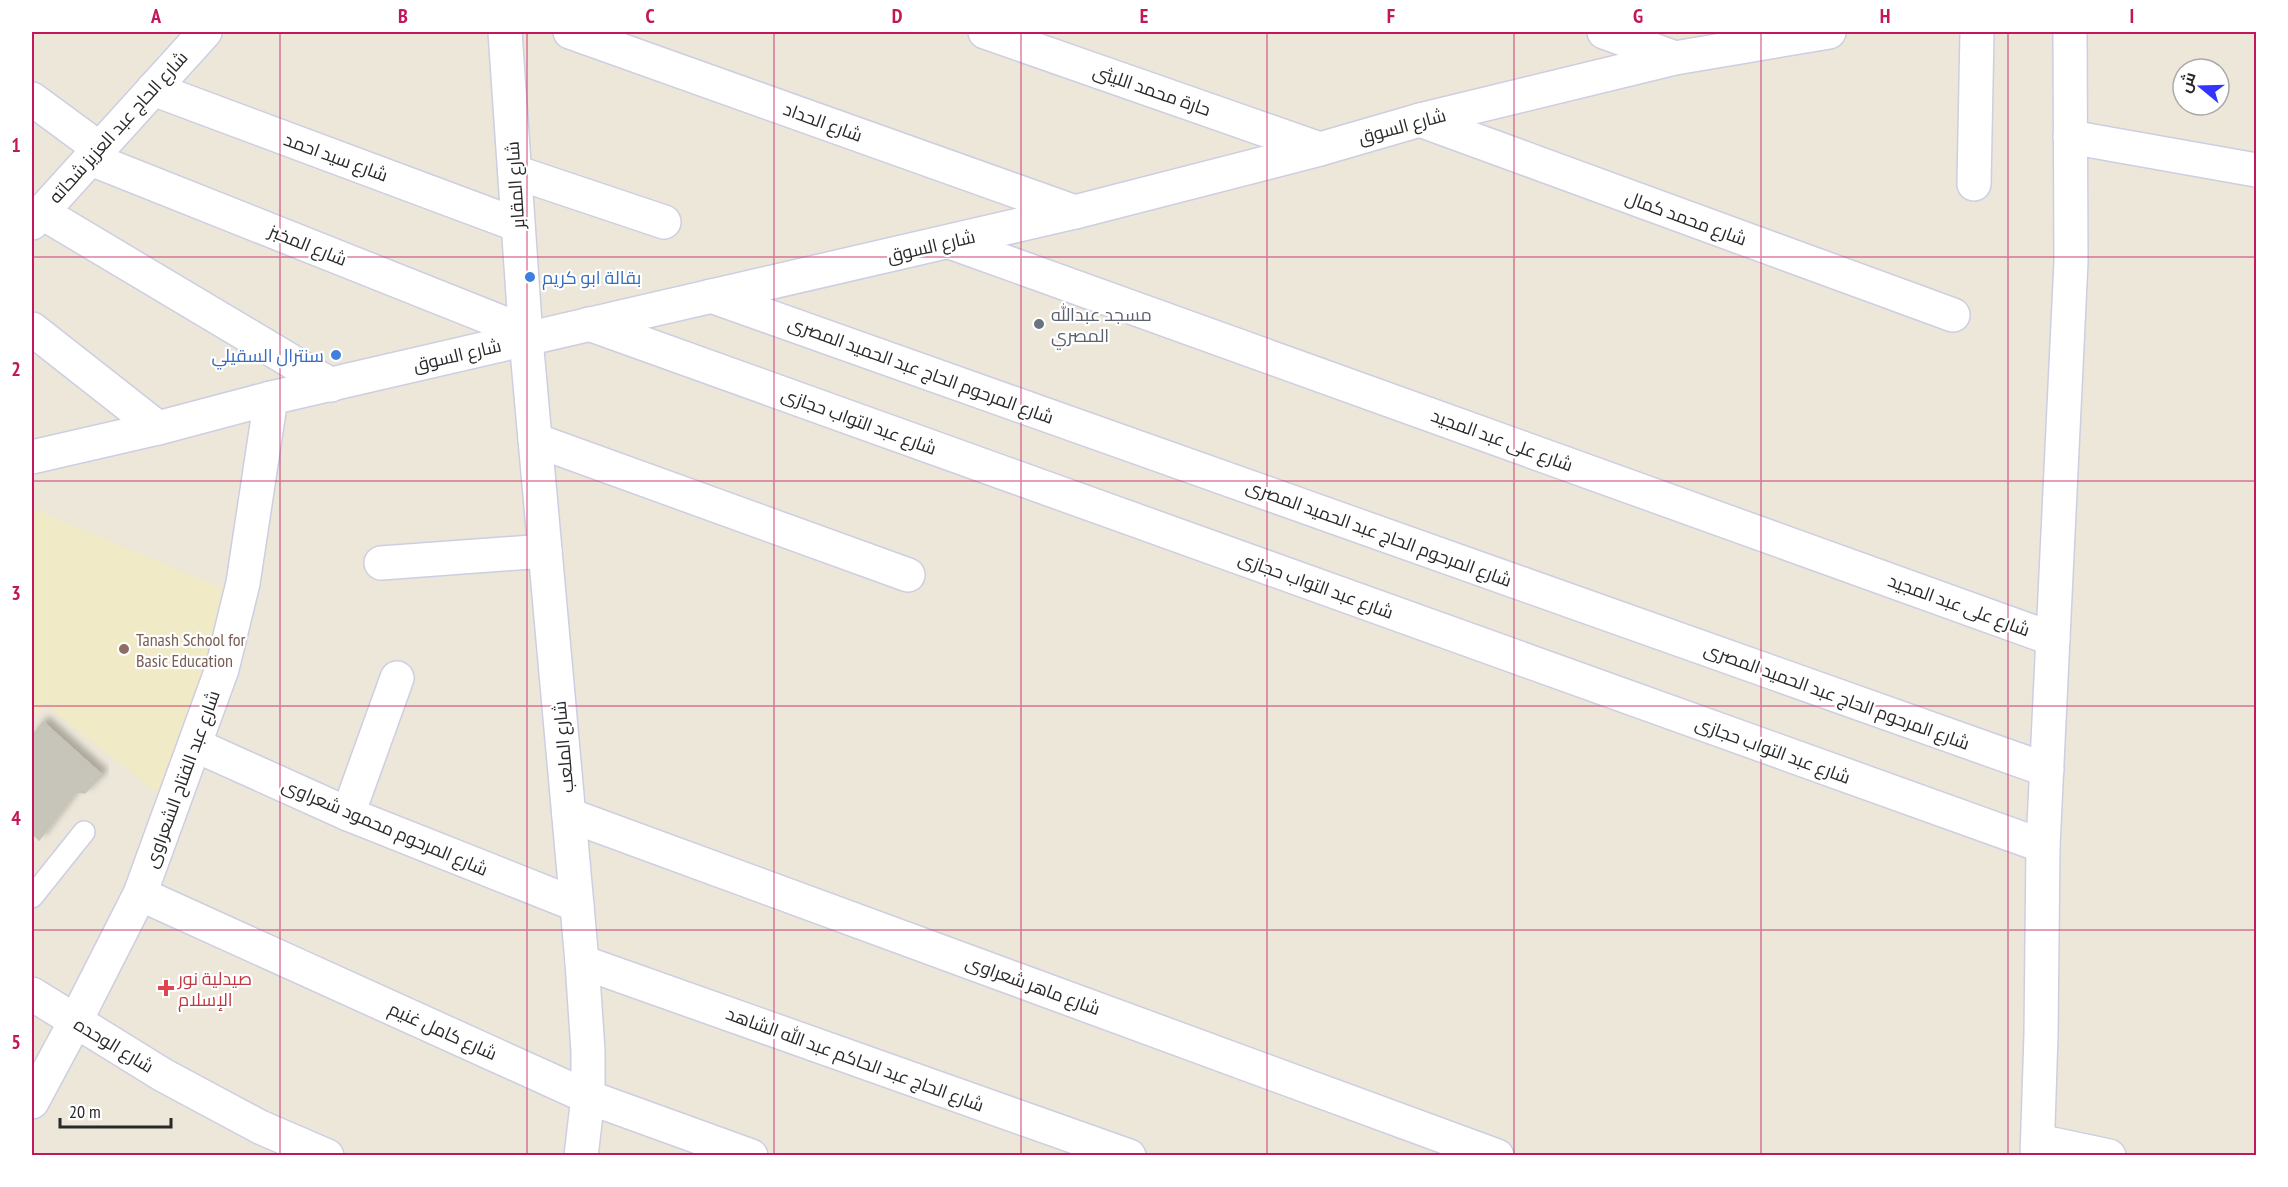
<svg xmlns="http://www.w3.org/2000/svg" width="2288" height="1187" viewBox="0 0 2288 1187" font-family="'PT Sans Narrow',Cairo,sans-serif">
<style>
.education{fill:#f0eac6}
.building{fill:#c7c4b9;stroke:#c8c4b3;stroke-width:1.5;filter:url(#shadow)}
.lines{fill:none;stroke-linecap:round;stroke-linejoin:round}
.lane-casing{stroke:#cecee3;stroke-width:24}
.street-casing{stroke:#cecee3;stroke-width:36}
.lane{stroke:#fff;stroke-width:21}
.street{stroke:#fff;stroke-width:33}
.grid{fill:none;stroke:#c2185b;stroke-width:1.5;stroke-opacity:0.55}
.shop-dot{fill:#3f7fe0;stroke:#fff;stroke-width:2}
.worship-dot{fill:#6b7280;stroke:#fff;stroke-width:2}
.education-dot{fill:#8d6e63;stroke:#fff;stroke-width:2}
.health-dot{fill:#e0444e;stroke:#fff;stroke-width:2}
.labels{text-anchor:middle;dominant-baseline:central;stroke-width:4.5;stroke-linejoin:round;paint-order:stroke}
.street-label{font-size:18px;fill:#292929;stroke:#fff}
.shop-label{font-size:18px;fill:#366cbe;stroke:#fff;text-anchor:start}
.worship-label{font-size:18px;fill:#5b616d;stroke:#fff;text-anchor:start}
.education-label{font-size:18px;fill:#785e54;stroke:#fff;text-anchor:start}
.health-label{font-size:18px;fill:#be3a42;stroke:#fff;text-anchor:start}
.neatline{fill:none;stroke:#c2185b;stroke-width:2}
.grid-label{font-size:20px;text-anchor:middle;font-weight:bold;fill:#c2185b}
</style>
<defs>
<filter id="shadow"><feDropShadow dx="5.5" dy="-5.5" stdDeviation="3" flood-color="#0004"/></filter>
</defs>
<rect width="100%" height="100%" fill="#ece7d9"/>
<polygon class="education" points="32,505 34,509 233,593 163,798 45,704 32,720"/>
<polygon class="building" points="43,722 102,775 85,793 76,792 39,840 32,833 32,736"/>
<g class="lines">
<g class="lane-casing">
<polyline id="lane" points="32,897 84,832"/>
</g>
<g class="street-casing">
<g id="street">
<polyline points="505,32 526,339 582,962 588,1051 588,1097 581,1156"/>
<polyline points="570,32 1075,212"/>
<polyline points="985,32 1320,149"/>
<polyline points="1604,32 1675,58"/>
<polyline points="153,89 518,225"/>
<polyline points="32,99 100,149"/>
<polyline points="1420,120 1953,315"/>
<polyline points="2070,137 2256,170"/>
<polyline points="91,159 526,332"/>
<polyline points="515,172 664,222"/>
<polyline points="1974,184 1977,32"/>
<polyline points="41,212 331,385"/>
<polyline points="32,223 205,32"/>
<polyline points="950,242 2053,639"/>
<polyline points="711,296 2047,770"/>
<polyline points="589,324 2043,846"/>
<polyline points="32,329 158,428"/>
<polyline points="535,440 908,575"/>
<polyline points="32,457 158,428 271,398 1075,212 1320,149 1420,120 1675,58 1829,32"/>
<polyline points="381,563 545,551"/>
<polyline points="195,745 348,814 577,905"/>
<polyline points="348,814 397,678"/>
<polyline points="569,815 1497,1156"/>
<polyline points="140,894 588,1097 751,1156"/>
<polyline points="582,962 1129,1156"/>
<polyline points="32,994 163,1075 260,1127 327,1156"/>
<polyline points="32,1102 75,1022 140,894 222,669 243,583 271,398"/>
<polyline points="2038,1141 2109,1156"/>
<polyline points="2037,1156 2041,1035 2043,846 2071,262 2070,32"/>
</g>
</g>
<use href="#lane" class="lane"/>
<use href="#street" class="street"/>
</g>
<path class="grid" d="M280,32V1156M527,32V1156M774,32V1156M1021,32V1156M1267,32V1156M1514,32V1156M1761,32V1156M2008,32V1156M32,257H2256M32,481H2256M32,706H2256M32,930H2256"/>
<g class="shop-dot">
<circle cx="530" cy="277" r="6"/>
<circle cx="336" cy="355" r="6"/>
</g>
<circle class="worship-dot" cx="1039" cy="324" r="6"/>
<circle class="education-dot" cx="124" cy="649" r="6"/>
<path class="health-dot" d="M163 979h6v6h6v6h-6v6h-6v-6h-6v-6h6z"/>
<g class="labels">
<g class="street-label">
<text transform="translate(1152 90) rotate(19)">حارة محمد الليثى</text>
<text transform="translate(823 122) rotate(20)">شارع الحداد</text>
<text transform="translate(1402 126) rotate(-15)">شارع السوق</text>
<text transform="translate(118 127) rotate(-48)">شارع الحاج عبد العزيز شحاته</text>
<text transform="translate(336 157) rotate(20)">شارع سيد احمد</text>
<text transform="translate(515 185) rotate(-94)">شارع المقابر</text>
<text transform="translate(1686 218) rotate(20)">شارع محمد كمال</text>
<text transform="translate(308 245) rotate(22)">شارع المخبز</text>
<text transform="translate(931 246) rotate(-13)">شارع السوق</text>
<text transform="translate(457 355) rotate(-13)">شارع السوق</text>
<text transform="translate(921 370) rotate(20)">شارع المرحوم الحاج عبد الحميد المصرى</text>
<text transform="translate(859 421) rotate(20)">شارع عبد التواب حجازى</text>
<text transform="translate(1502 440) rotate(20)">شارع على عبد المجيد</text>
<text transform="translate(1379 533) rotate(20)">شارع المرحوم الحاج عبد الحميد المصرى</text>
<text transform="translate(1316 585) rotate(20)">شارع عبد التواب حجازى</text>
<text transform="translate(1959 605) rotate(20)">شارع على عبد المجيد</text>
<text transform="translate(1837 696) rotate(20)">شارع المرحوم الحاج عبد الحميد المصرى</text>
<text transform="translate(563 747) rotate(-95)">شارع الملعب</text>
<text transform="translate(1773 750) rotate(20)">شارع عبد التواب حجازى</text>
<text transform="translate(182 779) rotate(-70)">شارع عبد الفتاح الشعراوى</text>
<text transform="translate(385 827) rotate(23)">شارع المرحوم محمود شعراوى</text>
<text transform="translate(1033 985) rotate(20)">شارع ماهر شعراوى</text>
<text transform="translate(443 1031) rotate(24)">شارع كامل غنيم</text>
<text transform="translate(114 1045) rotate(31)">شارع الوحده</text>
<text transform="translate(855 1059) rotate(20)">شارع الحاج عبد الحاكم عبد الله الشاهد</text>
</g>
<g class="shop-label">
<text x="542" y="277">بقالة ابو كريم</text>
<text x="324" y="355" text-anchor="end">سنترال السقيلي</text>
</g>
<g class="worship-label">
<text x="1051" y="314">مسجد عبدالله<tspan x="1051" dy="21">المصري</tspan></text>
</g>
<g class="education-label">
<text x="136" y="639">Tanash School for<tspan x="136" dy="21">Basic Education</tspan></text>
</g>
<g class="health-label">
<text x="178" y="978">صيدلية نور<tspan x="178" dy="21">الإسلام</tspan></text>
</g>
</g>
<rect width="2288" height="1187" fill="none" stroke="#ffffff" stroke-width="66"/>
<g transform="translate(2201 87) rotate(289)"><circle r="28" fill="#ffffff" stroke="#a9a9a9" stroke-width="1.5"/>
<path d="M0-4.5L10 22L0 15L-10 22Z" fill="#3335ff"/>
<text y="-9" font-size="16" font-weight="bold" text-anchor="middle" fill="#292929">ش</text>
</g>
<path d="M60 1118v9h111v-9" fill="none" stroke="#292929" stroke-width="3"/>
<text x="69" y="1118" font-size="18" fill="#292929" stroke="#ffffff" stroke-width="4.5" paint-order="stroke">20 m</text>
<rect x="33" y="33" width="2222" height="1121" class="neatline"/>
<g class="grid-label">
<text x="156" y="23">A</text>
<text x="403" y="23">B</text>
<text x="650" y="23">C</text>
<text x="897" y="23">D</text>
<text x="1144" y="23">E</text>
<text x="1391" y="23">F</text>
<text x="1638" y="23">G</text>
<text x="1885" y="23">H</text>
<text x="2132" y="23">I</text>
<text x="16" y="152">1</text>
<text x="16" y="376">2</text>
<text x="16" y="600">3</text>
<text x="16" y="825">4</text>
<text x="16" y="1049">5</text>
</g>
</svg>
